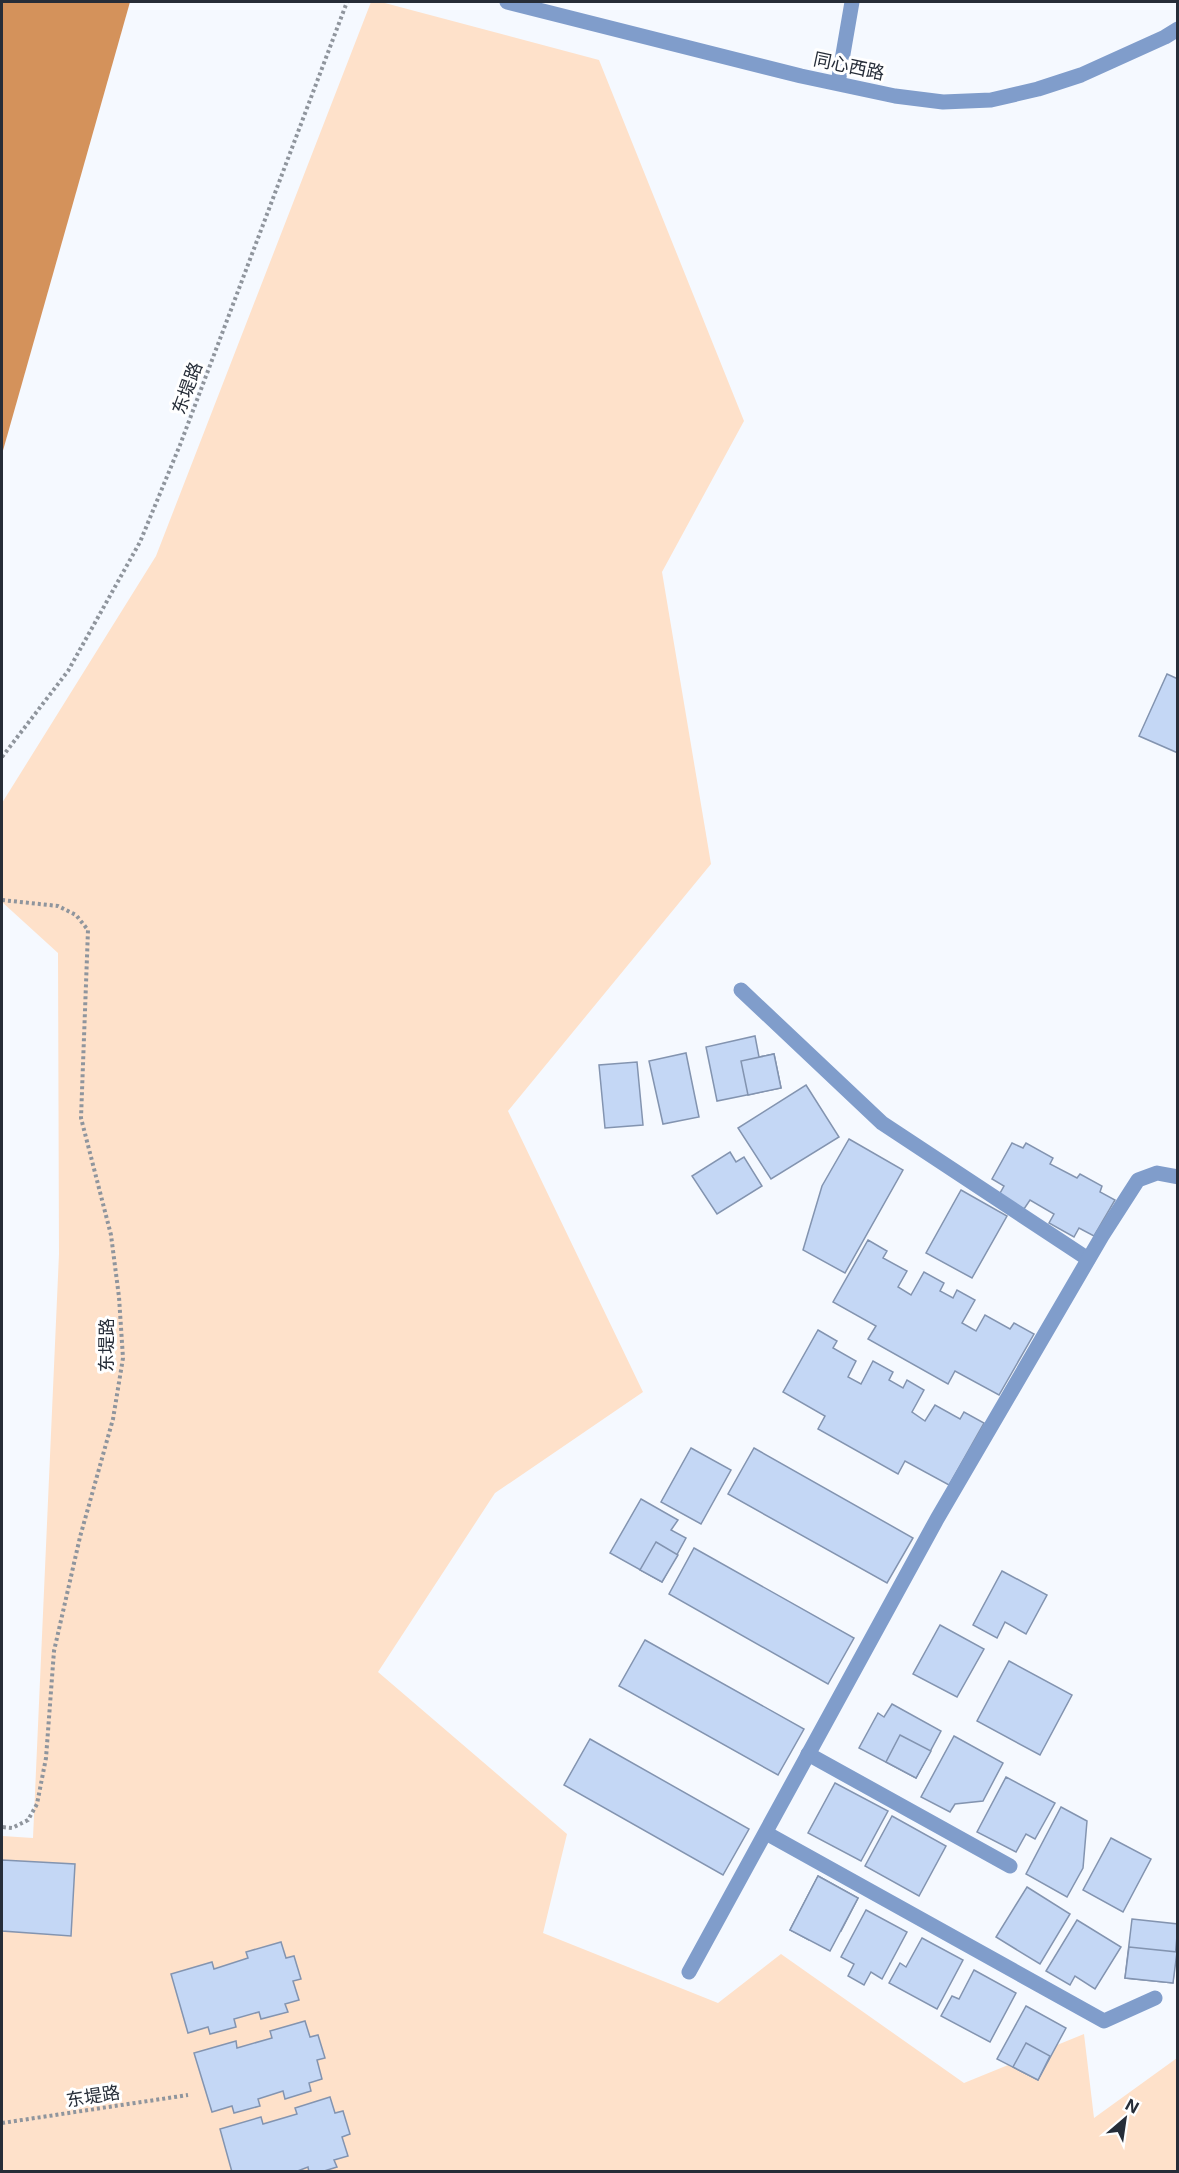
<svg xmlns="http://www.w3.org/2000/svg" width="1179" height="2173" viewBox="0 0 1179 2173" font-family="Inter,'Noto Sans SC',sans-serif">
<style>
.green{fill:#fee1ca}
.water{fill:#d4925b}
.building{fill:#c4d7f5;stroke:#8394b0;stroke-width:1.5}
.lines{fill:none;stroke-linecap:round;stroke-linejoin:round}
.path{stroke:#8f959d;stroke-width:4;stroke-dasharray:3 3;stroke-linecap:butt}
.service{stroke:#809dcb;stroke-width:15}
.minor{stroke:#809dcb;stroke-width:15}
.labels{text-anchor:middle;dominant-baseline:central;stroke-width:6;stroke-linejoin:round;paint-order:stroke}
.street-label{font-size:18px;fill:#262d38;stroke:#fff}
</style>
<rect width="100%" height="100%" fill="#f5f9ff"/>
<polygon class="green" points="371,2 381,2 599,60 744,421 662,572 711,864 508,1111 643,1392 495,1493 378,1672 567,1834 543,1933 718,2003 781,1954 964,2083 1084,2034 1094,2118 1177,2058 1177,2171 2,2171 2,1836 33,1838 59,1254 58,953 2,902 2,803 156,556"/>
<polygon class="water" points="2,2 130,2 2,454"/>
<g class="building">
<polygon points="1167,674 1178,679 1178,753 1139,736"/>
<polygon points="755,1036 759,1057 774,1054 781,1088 717,1101 706,1047"/>
<polygon points="686,1053 699,1117 663,1124 649,1061"/>
<polygon points="774,1054 781,1088 748,1095 741,1061"/>
<polygon points="637,1062 643,1125 605,1128 599,1065"/>
<polygon points="806,1085 839,1137 771,1179 738,1128"/>
<polygon points="849,1139 903,1170 845,1273 803,1250 822,1186"/>
<polygon points="1012,1143 1023,1148 1026,1143 1053,1158 1050,1164 1077,1178 1080,1174 1102,1186 1100,1192 1115,1200 1094,1236 1079,1228 1074,1237 1049,1223 1054,1214 1030,1200 1024,1209 999,1195 1004,1186 992,1179"/>
<polygon points="730,1152 736,1162 744,1157 762,1186 717,1214 692,1176"/>
<polygon points="961,1190 1007,1216 972,1278 926,1253"/>
<polygon points="868,1240 887,1251 883,1258 907,1271 898,1287 911,1295 924,1272 944,1283 940,1291 953,1298 957,1290 975,1300 962,1323 976,1331 985,1315 1010,1329 1014,1323 1034,1334 999,1395 955,1371 948,1384 868,1339 876,1326 833,1302"/>
<polygon points="818,1330 837,1341 833,1348 856,1361 848,1377 861,1384 873,1361 893,1372 889,1380 903,1388 907,1380 924,1390 912,1412 925,1421 935,1405 960,1419 964,1412 984,1423 949,1485 905,1461 898,1474 818,1429 825,1416 783,1392"/>
<polygon points="691,1448 731,1470 701,1524 661,1502"/>
<polygon points="754,1448 913,1538 887,1583 728,1494"/>
<polygon points="641,1499 678,1520 671,1530 686,1538 662,1582 610,1553"/>
<polygon points="656,1542 678,1555 662,1582 640,1570"/>
<polygon points="694,1548 854,1638 828,1684 669,1594"/>
<polygon points="1002,1571 1047,1595 1026,1634 1005,1622 997,1638 973,1625"/>
<polygon points="940,1625 984,1649 957,1697 913,1674"/>
<polygon points="645,1640 804,1729 778,1775 619,1686"/>
<polygon points="1009,1661 1072,1695 1040,1755 977,1721"/>
<polygon points="892,1704 941,1731 916,1778 859,1748 878,1713 884,1717"/>
<polygon points="900,1735 931,1751 916,1778 886,1762"/>
<polygon points="954,1736 1003,1763 983,1801 955,1804 950,1812 921,1797"/>
<polygon points="590,1739 749,1829 723,1875 564,1785"/>
<polygon points="1006,1777 1055,1803 1035,1839 1026,1834 1016,1852 977,1832"/>
<polygon points="835,1783 888,1811 861,1861 808,1833"/>
<polygon points="1061,1807 1087,1821 1083,1868 1067,1897 1026,1874"/>
<polygon points="892,1816 946,1846 919,1896 865,1866"/>
<polygon points="1111,1838 1151,1859 1123,1912 1083,1890"/>
<polygon points="2,1860 75,1864 71,1936 2,1931"/>
<polygon points="818,1876 858,1898 841,1931 820,1920 809,1940 790,1930"/>
<polygon points="818,1876 858,1898 830,1951 790,1930"/>
<polygon points="1027,1887 1070,1914 1040,1964 996,1937"/>
<polygon points="866,1910 907,1932 882,1979 871,1972 864,1985 848,1976 854,1964 841,1957"/>
<polygon points="1132,1919 1178,1924 1173,1983 1125,1978"/>
<polygon points="1077,1920 1121,1947 1095,1989 1075,1976 1070,1985 1046,1971"/>
<polygon points="922,1938 963,1960 937,2009 889,1983 900,1963 906,1967"/>
<polygon points="281,1942 286,1958 294,1956 301,1979 293,1981 299,2000 285,2004 288,2012 261,2019 259,2012 234,2019 236,2027 210,2034 208,2027 188,2033 171,1974 212,1962 214,1969 248,1958 246,1952"/>
<polygon points="1129,1947 1177,1952 1173,1983 1125,1978"/>
<polygon points="974,1970 1016,1993 990,2042 941,2016 952,1996 959,1999"/>
<polygon points="1026,2006 1066,2028 1038,2080 997,2059"/>
<polygon points="305,2021 310,2037 318,2035 325,2058 317,2060 322,2079 309,2083 311,2091 285,2099 283,2091 258,2099 260,2106 234,2113 232,2106 212,2112 194,2053 236,2041 237,2048 272,2038 270,2031"/>
<polygon points="1026,2043 1050,2056 1038,2080 1013,2067"/>
<polygon points="330,2097 335,2113 343,2111 350,2134 342,2137 348,2156 334,2160 337,2167 321,2172 309,2172 308,2167 295,2172 232,2172 220,2129 261,2117 263,2124 297,2114 295,2108"/>
</g>
<g class="lines">
<g class="path">
<polyline points="2,757 68,671 140,542 180,445 347,2"/>
<polyline points="2,900 58,906 76,915 88,930 81,1118 111,1235 119,1297 123,1358 113,1419 80,1537 54,1651 46,1758 37,1804 28,1820 12,1828 2,1827"/>
<polyline points="2,2123 188,2095"/>
</g>
<polyline class="service" points="838,83 852,2"/>
<g class="minor">
<polyline points="507,2 801,76 895,96 943,102 991,100 1038,89 1081,75 1165,37 1178,29"/>
<polyline points="741,990 882,1123 1088,1259"/>
<polyline points="808,1754 1010,1866"/>
<polyline points="766,1833 1104,2021 1155,1998"/>
<polyline points="689,1972 937,1519 1102,1236 1138,1180 1157,1173 1178,1177"/>
</g>
</g>
<g class="labels">
<g class="street-label">
<text transform="translate(849 66) rotate(12)">同心西路</text>
<text transform="translate(187 388) rotate(-70)">东堤路</text>
<text transform="translate(106 1345) rotate(-90)">东堤路</text>
<text transform="translate(93 2096) rotate(-9)">东堤路</text>
</g>
</g>
<rect width="1179" height="2173" fill="none" stroke="#262d38" stroke-width="6"/>
<g transform="translate(1125 2119) rotate(29)" stroke="#ffffff" stroke-width="4.5" paint-order="stroke">
<path d="M0-4.5L10 22L0 15L-10 22Z" fill="#262d38"/>
<text y="-9" font-size="16" font-weight="bold" text-anchor="middle" fill="#262d38">N</text>
</g>
</svg>
